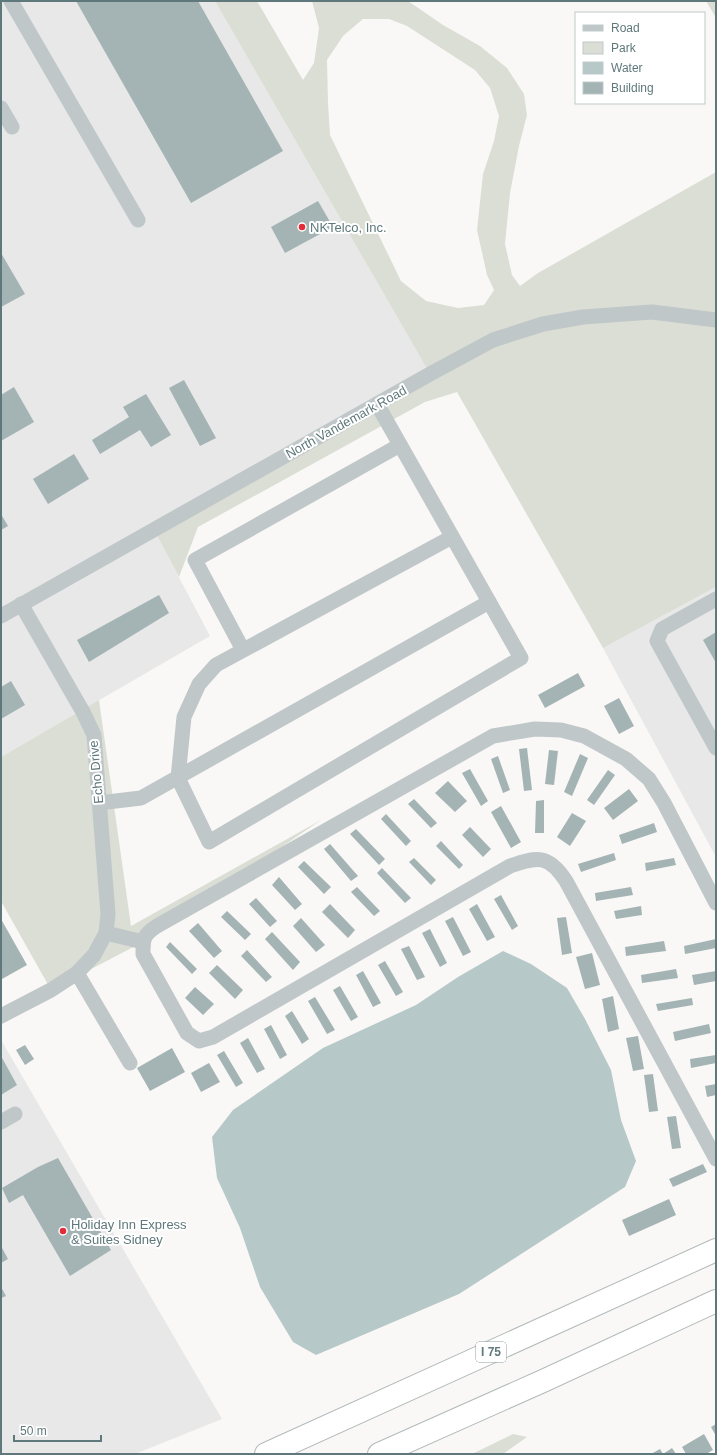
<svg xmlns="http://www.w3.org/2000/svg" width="717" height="1455" viewBox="0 0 717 1455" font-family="Arial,sans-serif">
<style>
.built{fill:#e7e8e7}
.green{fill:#dbded5;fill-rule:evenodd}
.water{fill:#b6c8c7}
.building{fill:#a4b3b4}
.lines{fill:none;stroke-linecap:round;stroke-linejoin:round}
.highway-casing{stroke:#b3babc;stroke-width:24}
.minor{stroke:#c0c7c9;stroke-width:15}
.highway{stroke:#fff;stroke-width:22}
.poi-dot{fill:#e42c38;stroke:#fff;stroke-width:1.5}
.labels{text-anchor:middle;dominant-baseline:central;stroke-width:4;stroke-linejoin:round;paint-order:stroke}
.shield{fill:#fff;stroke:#8fa0a3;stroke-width:1}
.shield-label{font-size:12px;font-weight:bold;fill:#5f787b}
.poi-label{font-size:13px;fill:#5f787b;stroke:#fff;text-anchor:start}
.street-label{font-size:13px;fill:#5f787b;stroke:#fff}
</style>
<rect width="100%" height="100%" fill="#f9f8f6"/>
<g class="built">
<polygon points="1,1 215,1 430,374 154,530 210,636 1,757"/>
<polygon points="716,587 716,857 603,648"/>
<polygon points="1,1040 222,1419 135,1454 1,1454"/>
</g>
<g class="green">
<path d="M215,1H257L303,80L314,63L319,28L312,1H408L443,25L480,46L507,68L524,94L527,115L519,146L510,193L505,244L512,275L520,286L538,273L716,172V587L603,648L457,392L425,402L198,527L179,577L154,530L430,374ZM363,19H389L407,26L475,70L490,88L499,116L494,141L483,174L477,230L487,275L494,290L484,305L458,308L426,301L401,281L330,135L328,103L327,60L343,36Z"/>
<polygon points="706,1 716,1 716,18"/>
<polygon points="99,700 131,926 321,820 143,942 51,990 1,901 1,757"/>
<polygon points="513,1434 527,1437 503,1454 472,1454"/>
</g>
<polygon class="water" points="503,951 531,964 567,988 585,1019 611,1070 621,1120 636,1161 625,1187 459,1294 316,1355 293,1342 260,1287 240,1228 217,1178 212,1137 233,1110 323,1048 416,1005 458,977"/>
<g class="building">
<polygon points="76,1 198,1 283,151 191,203"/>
<polygon points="318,201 333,227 285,253 271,227"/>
<polygon points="1,253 25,294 1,307"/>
<polygon points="184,380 216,438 200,446 169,388"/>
<polygon points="14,387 34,422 1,441 1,395"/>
<polygon points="146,394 171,435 151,447 140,430 100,454 92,440 129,417 123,407"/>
<polygon points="74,454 89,479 48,504 33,479"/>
<polygon points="1,514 8,526 1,530"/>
<polygon points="159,595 169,613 89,662 77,640"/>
<polygon points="716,632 716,663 703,640"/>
<polygon points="578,673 585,686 545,708 538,695"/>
<polygon points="11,681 25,705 1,719 1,687"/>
<polygon points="619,698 634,726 619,734 604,706"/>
<polygon points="527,748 532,790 524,791 519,749"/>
<polygon points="549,750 558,751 554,785 545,784"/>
<polygon points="580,754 588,758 572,796 564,792"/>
<polygon points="498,756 510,790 503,793 491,759"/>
<polygon points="470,769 488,801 481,806 462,773"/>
<polygon points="608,770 615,775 594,805 587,800"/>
<polygon points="448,781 467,801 455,812 435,793"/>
<polygon points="629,789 638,801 613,820 604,808"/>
<polygon points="414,799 437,823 431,828 408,804"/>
<polygon points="544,800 544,833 535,833 536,801"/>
<polygon points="501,806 521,842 511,848 491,812"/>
<polygon points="572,813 586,821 570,846 557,837"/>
<polygon points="386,814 411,841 406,846 381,819"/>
<polygon points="654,823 657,832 622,844 619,835"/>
<polygon points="470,827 491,849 483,857 462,835"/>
<polygon points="356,829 385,859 379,865 350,834"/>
<polygon points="441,841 463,865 459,869 436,846"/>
<polygon points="330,844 358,876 351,881 324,849"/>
<polygon points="614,853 616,860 581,872 578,864"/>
<polygon points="414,858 436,880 431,885 409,862"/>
<polygon points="674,858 676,865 646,871 645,863"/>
<polygon points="304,861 331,887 324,894 298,867"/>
<polygon points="382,868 411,898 405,903 377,873"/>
<polygon points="279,877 302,904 295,910 272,885"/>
<polygon points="357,887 380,911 374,916 351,892"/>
<polygon points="631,887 633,895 596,901 595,893"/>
<polygon points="501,895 518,926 512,930 494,899"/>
<polygon points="256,898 277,921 270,927 249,904"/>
<polygon points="330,904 355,930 348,938 322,912"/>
<polygon points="477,904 495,937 487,941 469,909"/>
<polygon points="641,906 642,915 616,919 614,911"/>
<polygon points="227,911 251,934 245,940 221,917"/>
<polygon points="453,917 471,952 463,956 445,921"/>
<polygon points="566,917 572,953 562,955 557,918"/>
<polygon points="301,918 325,945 316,952 293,926"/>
<polygon points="1,919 27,965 2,979 1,978"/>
<polygon points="198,923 222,951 214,958 189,931"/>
<polygon points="430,929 447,963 440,967 422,933"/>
<polygon points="272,932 300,962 293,970 265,939"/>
<polygon points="716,939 716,948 685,954 684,946"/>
<polygon points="664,941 666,951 626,956 625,947"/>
<polygon points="170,942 197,969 192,974 166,947"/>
<polygon points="409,946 425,977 417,980 401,949"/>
<polygon points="247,950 272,977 266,982 241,956"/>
<polygon points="592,953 600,985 585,989 576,957"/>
<polygon points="385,961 403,992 396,996 378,965"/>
<polygon points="217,965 243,990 235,999 209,973"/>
<polygon points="676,969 678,978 642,983 641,975"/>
<polygon points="363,971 381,1003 373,1007 356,975"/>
<polygon points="716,971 716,981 694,985 692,975"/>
<polygon points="340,986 358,1017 351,1021 333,990"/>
<polygon points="195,987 214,1004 203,1015 185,998"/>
<polygon points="613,996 619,1029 608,1032 602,999"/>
<polygon points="315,997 335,1030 327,1034 308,1001"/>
<polygon points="692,998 693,1005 658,1011 656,1004"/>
<polygon points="292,1011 309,1039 302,1044 285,1016"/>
<polygon points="709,1024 711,1033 675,1041 673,1032"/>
<polygon points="271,1025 287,1055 280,1059 264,1029"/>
<polygon points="638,1036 644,1069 633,1071 626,1038"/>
<polygon points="248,1038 265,1069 257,1073 240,1043"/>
<polygon points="25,1045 34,1059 25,1065 16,1050"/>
<polygon points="172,1048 185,1072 150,1091 137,1068"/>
<polygon points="224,1051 243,1083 236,1087 217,1055"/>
<polygon points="716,1055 716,1063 691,1068 690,1059"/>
<polygon points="1,1056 17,1085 1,1095"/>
<polygon points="209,1063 220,1082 201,1092 191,1073"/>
<polygon points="653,1074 658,1111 649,1112 644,1075"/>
<polygon points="716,1084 716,1095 707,1097 705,1086"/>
<polygon points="676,1116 681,1148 672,1149 667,1117"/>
<polygon points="58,1158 111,1250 70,1276 23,1195 9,1203 2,1188 38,1167"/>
<polygon points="703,1164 707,1172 673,1187 669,1179"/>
<polygon points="669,1199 676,1215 629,1236 622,1220"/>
<polygon points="1,1246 8,1259 1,1263"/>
<polygon points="1,1287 6,1296 1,1298"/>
<polygon points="716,1424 716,1436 711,1427"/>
<polygon points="704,1434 713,1450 706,1454 686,1454 682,1447"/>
<polygon points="672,1448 676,1454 651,1454 660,1449 663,1454"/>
</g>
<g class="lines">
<g class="highway-casing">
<g id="highway">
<polyline points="266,1454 716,1250"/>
<polyline points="379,1454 543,1381 716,1301"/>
</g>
</g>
<g class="minor">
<polyline points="11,1 138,220"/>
<polyline points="1,108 12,127"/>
<polyline points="377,404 521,658 209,842 178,778 184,717 199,684 216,665 452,537"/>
<polyline points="716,599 662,629 657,641 716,748"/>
<polyline points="1,616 430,374 493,340 543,324 583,317 652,312 716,320"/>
<polyline points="243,650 195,560 400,445"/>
<polyline points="99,803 141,798 489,602"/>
<path d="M716,903L664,803L649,779L626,759L584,736L561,730L535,729L493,736L157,926C143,935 143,939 143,954L187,1033L199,1041L213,1037L510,866C538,856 549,855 566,881L716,1159"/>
<polyline points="106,933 143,942"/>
<polyline points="77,973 130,1063"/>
<polyline points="1,1016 51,990 77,973 94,955 106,933 108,914 94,735 83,712 21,604"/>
<polyline points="1,1122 15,1114"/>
</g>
<use href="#highway" class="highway"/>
</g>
<g class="poi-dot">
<circle cx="302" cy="227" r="4"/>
<circle cx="63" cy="1231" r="4"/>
</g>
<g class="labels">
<rect class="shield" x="476" y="1342" width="30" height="20" rx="3"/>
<g class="shield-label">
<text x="491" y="1352">I 75</text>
</g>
<g class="poi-label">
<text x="310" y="227">NKTelco, Inc.</text>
<text x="71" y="1224">Holiday Inn Express<tspan x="71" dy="15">&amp; Suites Sidney</tspan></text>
</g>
<g class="street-label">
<text transform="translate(346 422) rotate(-29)">North Vandemark Road</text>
<text transform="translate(96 772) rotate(-95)">Echo Drive</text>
</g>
</g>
<rect width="717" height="1455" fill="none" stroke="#5f787b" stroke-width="4"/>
<rect x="575" y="12" width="130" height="92" fill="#ffffff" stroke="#bfc9ca"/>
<rect x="583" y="25" width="20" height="6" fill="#c0c7c9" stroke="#bfc9ca"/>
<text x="611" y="32" font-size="12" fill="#5f787b">Road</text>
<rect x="583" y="42" width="20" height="12" fill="#dbded5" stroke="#bfc9ca"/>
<text x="611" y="52" font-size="12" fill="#5f787b">Park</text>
<rect x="583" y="62" width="20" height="12" fill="#b6c8c7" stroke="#bfc9ca"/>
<text x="611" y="72" font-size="12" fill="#5f787b">Water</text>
<rect x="583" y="82" width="20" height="12" fill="#a4b3b4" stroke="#bfc9ca"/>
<text x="611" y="92" font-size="12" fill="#5f787b">Building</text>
<path d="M14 1435v6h87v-6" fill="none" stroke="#5f787b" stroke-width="2"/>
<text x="20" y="1435" font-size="12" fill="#5f787b" stroke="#ffffff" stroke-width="3" paint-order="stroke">50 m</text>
</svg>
